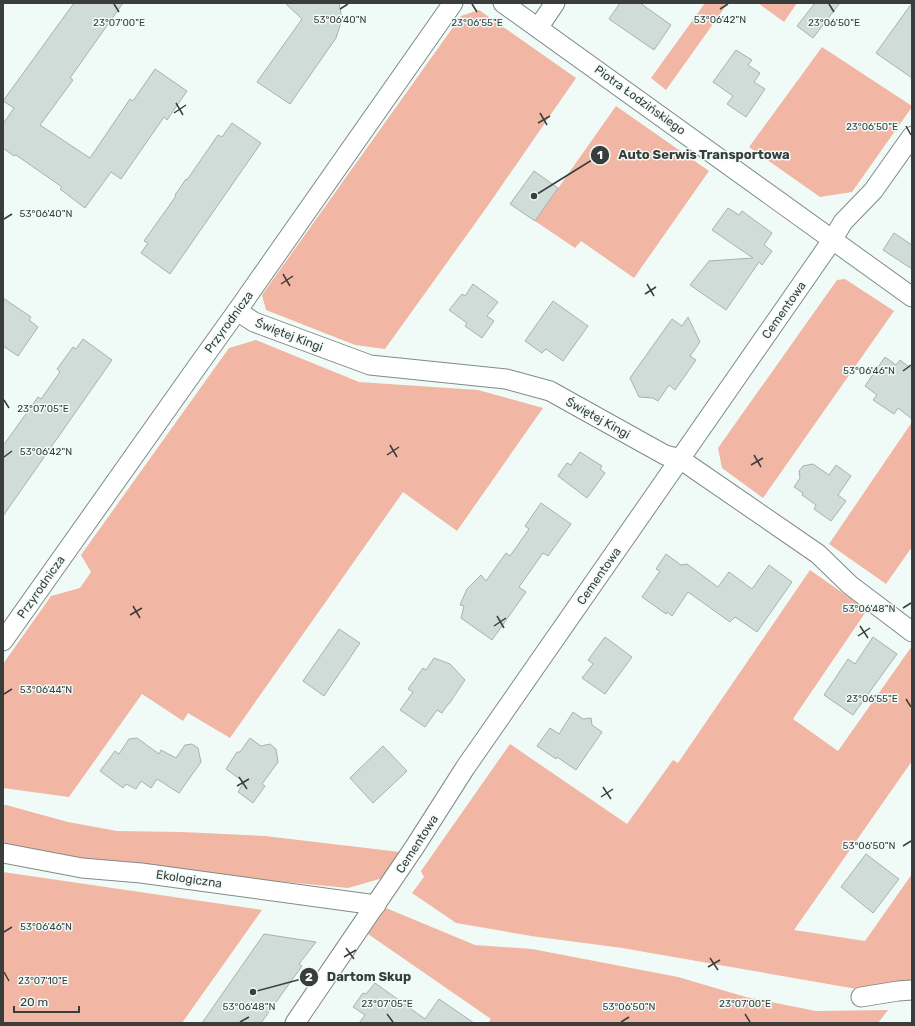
<svg xmlns="http://www.w3.org/2000/svg" width="915" height="1026" viewBox="0 0 915 1026" font-family="Rubik,sans-serif">
<style>
.green{fill:#f2b6a4}
.building{fill:#d0dcd8;stroke:#a7b2ae}
.lines{fill:none;stroke-linecap:round;stroke-linejoin:round}
.street-casing{stroke:#818b88;stroke-width:21}
.street{stroke:#fff;stroke-width:19}
.ticks{fill:none;stroke:#393e3c;stroke-width:1.5}
.labels{text-anchor:middle;dominant-baseline:central;stroke-width:3;stroke-linejoin:round;paint-order:stroke}
.street-label{font-size:12px;fill:#393e3c;stroke:#f0fbf8}
.ticks-label{font-size:10px;text-anchor:middle;fill:#393e3c;stroke:#f0fbf8;stroke-width:3;stroke-linejoin:round;paint-order:stroke}
.leader{fill:none;stroke:#393e3c;stroke-width:1.5}
.callout-dot{fill:#393e3c;stroke:#f0fbf8;stroke-width:1.5}
.mark-label{font-size:12px;text-anchor:middle;font-weight:bold;fill:#fff}
.callout-label{font-size:13px;text-anchor:middle;font-weight:bold;fill:#393e3c;stroke:#f0fbf8;stroke-width:3;stroke-linejoin:round;paint-order:stroke}
</style>
<rect width="100%" height="100%" fill="#f0fbf8"/>
<g class="green">
<polygon points="705,3 728,3 666,90 651,78"/>
<polygon points="758,3 797,3 784,22"/>
<polygon points="479,10 576,78 489,204 385,349 355,345 266,310 262,295 461,16"/>
<polygon points="822,47 912,106 912,107 852,192 820,197 749,147"/>
<polygon points="616,106 709,171 634,278 581,241 575,248 535,221"/>
<polygon points="845,279 894,311 763,498 722,468 718,448 837,280"/>
<polygon points="256,340 359,382 478,390 543,408 457,531 403,492 230,738 188,713 183,721 142,694 69,797 3,788 3,664 51,596 80,588 91,572 81,555 229,348"/>
<polygon points="912,422 912,547 886,584 829,544"/>
<polygon points="810,570 867,610 793,719 838,751 912,646 912,761 794,930 865,941 912,874 912,981 874,992 622,948 531,936 456,923 412,893 424,877 421,871 510,744 627,824 673,760 678,763"/>
<polygon points="3,805 6,805 68,822 117,831 182,832 265,836 400,852 383,878 348,888 213,875 44,855 3,845"/>
<polygon points="3,872 262,910 182,1023 3,1023"/>
<polygon points="386,908 475,945 532,949 678,977 746,997 816,1011 888,1010 878,1023 488,1023 491,1019 368,934"/>
</g>
<g class="building">
<polygon points="74,3 123,3 70,78 73,80 40,125 90,158 130,99 133,101 155,69 187,91 167,120 164,117 121,179 111,172 85,208 60,189 62,187 16,155 14,156 3,148 3,124 14,108 3,101"/>
<polygon points="285,3 339,3 342,19 336,38 290,104 257,82 302,19"/>
<polygon points="620,3 640,3 671,25 654,50 609,19"/>
<polygon points="815,3 840,3 813,38 797,26"/>
<polygon points="912,3 912,78 876,53"/>
<polygon points="736,50 752,60 748,65 760,73 754,82 765,89 746,117 727,104 733,96 713,82"/>
<polygon points="232,123 261,143 170,274 141,253 148,243 144,241 176,196 175,195 186,179 187,180 218,135 222,137"/>
<polygon points="534,171 558,188 535,221 510,204"/>
<polygon points="728,208 739,215 742,211 772,233 764,245 772,251 762,265 759,262 726,310 690,285 709,261 753,258 712,230"/>
<polygon points="894,233 912,245 912,269 883,250"/>
<polygon points="473,284 498,302 487,316 494,321 482,338 465,326 467,323 449,310 462,294 465,296"/>
<polygon points="3,298 31,317 29,320 38,327 18,356 3,346"/>
<polygon points="553,301 588,326 563,361 546,349 542,353 525,341"/>
<polygon points="688,317 700,342 690,356 696,360 675,390 669,385 658,401 653,398 639,397 630,378 672,319 682,326"/>
<polygon points="83,339 112,360 3,516 3,446 38,397 41,399 60,372 57,369 73,347 76,349"/>
<polygon points="885,357 896,365 900,360 912,369 912,419 898,408 894,414 873,400 877,395 865,386"/>
<polygon points="580,452 602,466 600,469 605,473 587,498 558,476 567,463 571,465"/>
<polygon points="813,464 829,475 836,465 851,476 838,495 846,501 831,521 814,509 816,505 802,495 803,493 794,487 800,478 799,471 803,466"/>
<polygon points="541,503 571,524 548,556 543,553 519,587 526,592 492,640 461,618 464,606 460,605 467,589 481,575 486,581 506,553 510,556 529,529 525,526"/>
<polygon points="666,554 681,565 687,564 718,587 729,572 752,589 769,565 792,582 757,632 735,617 730,622 688,592 672,616 667,612 666,614 642,597 660,571 656,569"/>
<polygon points="339,629 360,643 324,696 303,681"/>
<polygon points="605,637 632,657 605,694 582,678 593,664 588,660"/>
<polygon points="873,637 897,654 853,715 824,695 848,659 855,664"/>
<polygon points="434,658 450,664 465,680 449,704 448,704 442,713 437,710 425,727 400,710 413,692 408,689 423,668 426,670"/>
<polygon points="573,712 583,719 591,718 592,725 602,732 576,770 557,757 556,759 537,746 550,728 559,734"/>
<polygon points="137,738 159,754 161,750 176,758 185,745 192,744 198,748 201,762 179,793 157,779 151,788 141,781 136,789 126,784 123,788 100,771 115,751 119,754 129,739"/>
<polygon points="250,738 261,746 270,744 276,749 278,762 262,784 265,786 253,803 238,792 244,782 226,769 237,752 240,752"/>
<polygon points="383,746 407,771 373,803 350,778"/>
<polygon points="866,854 899,879 873,913 841,887"/>
<polygon points="264,934 316,942 299,964 302,966 261,1023 202,1023"/>
<polygon points="375,983 425,1019 439,999 474,1023 359,1023 365,1015 353,1007 363,993 366,994"/>
</g>
<g class="lines">
<g class="street-casing">
<g id="street">
<polyline points="503,3 912,297"/>
<polyline points="538,28 555,3"/>
<polyline points="237,311 254,322 370,365 506,379 550,391 665,455 680,459 818,554 850,585 912,632"/>
<polyline points="3,641 199,364 237,311 453,3"/>
<polyline points="3,853 82,868 141,873 376,905"/>
<polyline points="861,997 898,991 912,990"/>
<polyline points="295,1023 414,848 465,768 833,239 843,222 873,191 912,136"/>
</g>
</g>
<use href="#street" class="street"/>
</g>
<path class="ticks" d="M114,4L119,12M472,4L477,12M829,4L834,12M340,9L348,4M720,9L728,4M176,103L183,115M174,113L186,105M540,113L547,125M538,123L550,116M906,126L911,135M4,219L12,214M283,274L290,286M281,284L293,276M647,284L654,296M645,294L656,287M903,371L911,365M4,400L9,408M390,445L397,457M387,455L399,447M754,455L761,467M4,457L12,451M751,465L763,458M133,606L140,618M903,608L911,603M130,615L142,608M497,616L504,628M494,626L506,618M860,626L868,638M858,636L870,628M4,694L12,689M906,699L911,707M239,777L247,789M237,786L249,779M603,787L611,799M601,797L613,789M903,846L911,841M4,932L12,927M346,948L354,959M344,957L356,950M710,958L718,970M708,967L720,960M4,972L9,981M387,1014L393,1022M745,1014L750,1022M240,1022L249,1017M621,1022L629,1017"/>
<g class="labels">
<g class="street-label">
<text transform="translate(640 100) rotate(36)">Piotra Łodzińskiego</text>
<text transform="translate(784 310) rotate(-55)">Cementowa</text>
<text transform="translate(229 322) rotate(-54)">Przyrodnicza</text>
<text transform="translate(289 335) rotate(21)">Świętej Kingi</text>
<text transform="translate(598 418) rotate(29)">Świętej Kingi</text>
<text transform="translate(599 576) rotate(-55)">Cementowa</text>
<text transform="translate(41 587) rotate(-55)">Przyrodnicza</text>
<text transform="translate(417 844) rotate(-57)">Cementowa</text>
<text transform="translate(189 879) rotate(8)">Ekologiczna</text>
</g>
</g>
<g class="ticks-label">
<text x="340" y="23">53°06'40"N</text>
<text x="720" y="23">53°06'42"N</text>
<text x="119" y="26">23°07'00"E</text>
<text x="477" y="26">23°06'55"E</text>
<text x="834" y="26">23°06'50"E</text>
<text x="872" y="130">23°06'50"E</text>
<text x="46" y="217">53°06'40"N</text>
<text x="869" y="374">53°06'46"N</text>
<text x="43" y="412">23°07'05"E</text>
<text x="46" y="455">53°06'42"N</text>
<text x="869" y="612">53°06'48"N</text>
<text x="46" y="693">53°06'44"N</text>
<text x="872" y="702">23°06'55"E</text>
<text x="869" y="849">53°06'50"N</text>
<text x="46" y="930">53°06'46"N</text>
<text x="43" y="984">23°07'10"E</text>
<text x="387" y="1007">23°07'05"E</text>
<text x="745" y="1007">23°07'00"E</text>
<text x="249" y="1010">53°06'48"N</text>
<text x="629" y="1010">53°06'50"N</text>
</g>
<path class="leader" d="M534 196L600 155M253 992L309 977"/>
<g class="callout-dot">
<circle cx="534" cy="196" r="4"/>
<circle cx="253" cy="992" r="4"/>
<circle cx="600" cy="155" r="10"/>
<circle cx="309" cy="977" r="10"/>
</g>
<g class="mark-label">
<text x="600" y="159">1</text>
<text x="309" y="981">2</text>
</g>
<g class="callout-label">
<text x="704" y="159">Auto Serwis Transportowa</text>
<text x="369" y="981">Dartom Skup</text>
</g>
<rect width="915" height="1026" fill="none" stroke="#393e3c" stroke-width="8"/>
<path d="M14 1006v6h65v-6" fill="none" stroke="#393e3c" stroke-width="2"/>
<text x="20" y="1006" font-size="12" fill="#393e3c" stroke="#f0fbf8" stroke-width="3" paint-order="stroke">20 m</text>
</svg>
